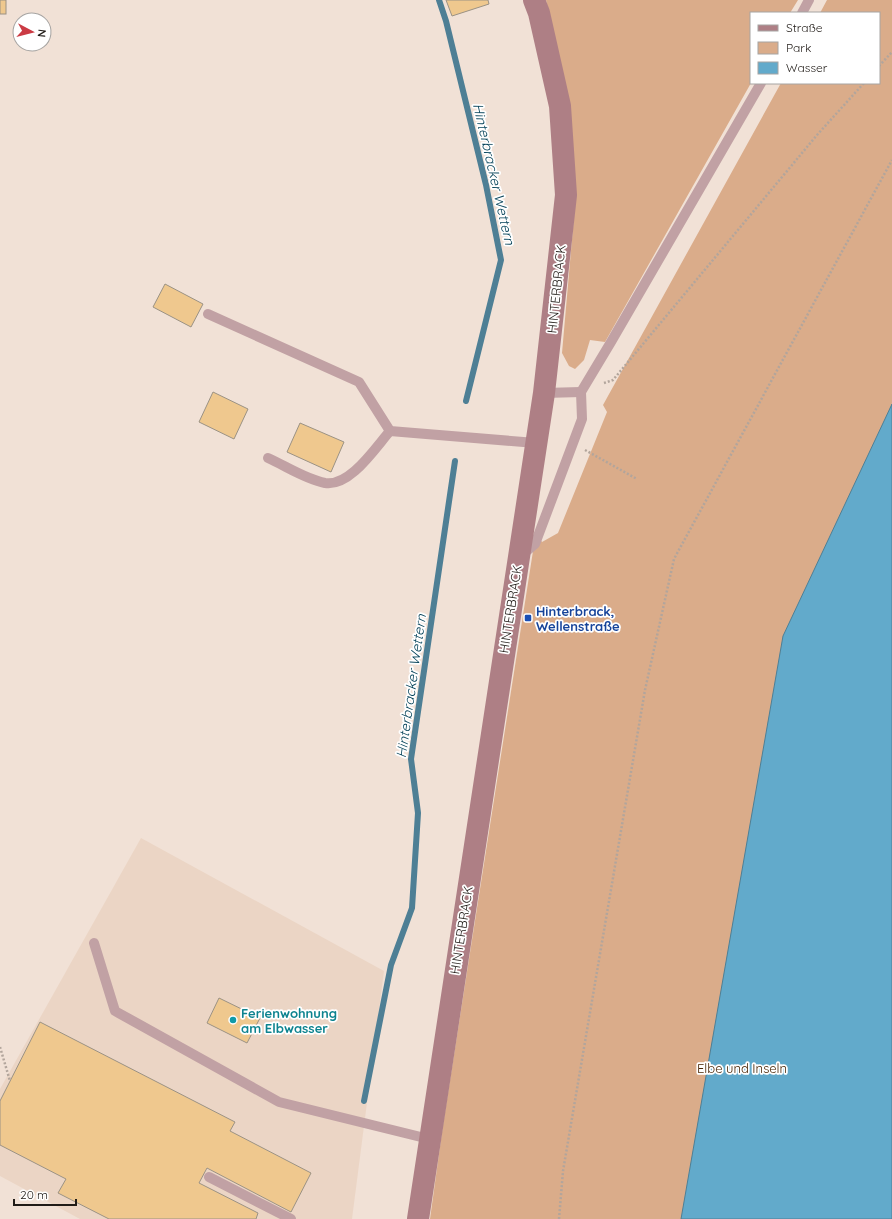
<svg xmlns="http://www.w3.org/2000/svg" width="892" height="1219" viewBox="0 0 892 1219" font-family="Quicksand,sans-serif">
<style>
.built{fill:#ebd5c5}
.green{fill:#daac8a}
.water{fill:#62aacb;stroke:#4e7f95}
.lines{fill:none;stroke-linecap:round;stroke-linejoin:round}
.stream{stroke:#4e7f95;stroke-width:6}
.building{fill:#efc88e;stroke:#9b9284}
.path{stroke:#b2a59c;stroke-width:2.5;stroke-dasharray:2 2;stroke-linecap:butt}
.lane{stroke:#c1a1a4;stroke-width:10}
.secondary{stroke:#ae7f85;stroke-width:22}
.transit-dot{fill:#1a4fb4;stroke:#fff;stroke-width:1.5}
.culture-dot{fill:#0f9aa8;stroke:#fff;stroke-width:1.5}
.labels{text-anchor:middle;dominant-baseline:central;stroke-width:3.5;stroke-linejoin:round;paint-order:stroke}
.street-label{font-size:13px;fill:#201b17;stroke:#fff}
.transit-label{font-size:13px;font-weight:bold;fill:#164399;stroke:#fff;text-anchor:start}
.culture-label{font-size:13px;font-weight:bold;fill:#0d838f;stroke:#fff;text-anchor:start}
.park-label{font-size:13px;fill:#462200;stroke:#fff}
.water-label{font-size:14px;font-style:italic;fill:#003f56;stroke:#fff}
</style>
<rect width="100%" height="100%" fill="#f1e1d6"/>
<polygon class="built" points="141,838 384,971 352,1219 80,1219 0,1176 0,1089"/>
<g class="green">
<polygon points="546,0 798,0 790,13 751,13 751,83 605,342 590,340 584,360 575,369 569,366 562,353 576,194 569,101"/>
<polygon points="827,0 892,0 892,1219 430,1219 443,1125 536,532 542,542 558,533 607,412 603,405 781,83 879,83 879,13 820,13"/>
</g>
<polygon class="water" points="892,404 892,1219 681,1219 783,636"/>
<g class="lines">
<g class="stream">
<polyline points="439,0 446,21 486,185 501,260 466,401"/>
<polyline points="364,1101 391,965 412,908 418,813 411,759 455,461"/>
</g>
</g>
<g class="building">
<rect x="0" y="0" width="6" height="14"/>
<polygon points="446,0 488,0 489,4 452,16"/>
<polygon points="165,284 203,304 191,327 153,307"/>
<polygon points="213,392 248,409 234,439 199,422"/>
<polygon points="300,423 344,442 331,472 287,452"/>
<polygon points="219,998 260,1018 247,1043 207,1023"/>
<polygon points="40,1022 235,1122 230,1131 311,1173 291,1212 207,1168 199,1183 258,1213 256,1219 109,1219 58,1193 66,1179 0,1145 0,1101"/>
</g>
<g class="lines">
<g class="path">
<polyline points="879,66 892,52"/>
<polyline points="604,383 613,380 817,135 864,83"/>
<polyline points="585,450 637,479"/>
<polyline points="0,1047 10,1081"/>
<polyline points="559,1219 563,1171 645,690 674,559 892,160"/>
</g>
<g class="lane">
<polyline points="802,13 809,0"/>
<polyline points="208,314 359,382 390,431 536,443"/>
<polyline points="544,393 581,392"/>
<path d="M268,458C286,466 305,479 325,483C350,487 375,448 390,431"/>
<polyline points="522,555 535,544 582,419 581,392 611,342 761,83"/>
<polyline points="94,943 115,1011 279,1102 429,1139"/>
<polyline points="209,1177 291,1219"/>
</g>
<polyline class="secondary" points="418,1219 544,393 566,195 560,106 539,13 534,0"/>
</g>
<rect class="transit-dot" x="524" y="614" width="8" height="8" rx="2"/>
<circle class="culture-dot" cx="233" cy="1020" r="4"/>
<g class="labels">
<g class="street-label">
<text transform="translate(556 289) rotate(-84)">HINTERBRACK</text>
<text transform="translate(510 609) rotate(-81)">HINTERBRACK</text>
<text transform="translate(461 930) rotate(-81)">HINTERBRACK</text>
</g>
<g class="transit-label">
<text x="536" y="611">Hinterbrack,<tspan x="536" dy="15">Wellenstraße</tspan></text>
</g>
<g class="culture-label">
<text x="241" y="1013">Ferienwohnung<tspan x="241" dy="15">am Elbwasser</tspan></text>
</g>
<g class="park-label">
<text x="742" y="1068">Elbe und Inseln</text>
</g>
<g class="water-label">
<text transform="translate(494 174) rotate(77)">Hinterbracker Wettern</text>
<text transform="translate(411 686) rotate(-82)">Hinterbracker Wettern</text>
</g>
</g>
<rect x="750" y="12" width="130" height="72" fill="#ffffff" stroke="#a6a4a2"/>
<rect x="758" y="25" width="20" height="6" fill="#ae7f85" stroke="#a6a4a2"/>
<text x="786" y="32" font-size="12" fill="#201b17">Straße</text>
<rect x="758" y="42" width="20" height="12" fill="#daac8a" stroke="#a6a4a2"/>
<text x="786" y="52" font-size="12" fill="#201b17">Park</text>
<rect x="758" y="62" width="20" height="12" fill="#62aacb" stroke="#a6a4a2"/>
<text x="786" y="72" font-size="12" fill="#201b17">Wasser</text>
<g transform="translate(32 32) rotate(97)"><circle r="19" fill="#ffffff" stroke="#a6a4a2"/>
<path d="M0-3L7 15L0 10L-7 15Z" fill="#cb3b44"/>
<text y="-6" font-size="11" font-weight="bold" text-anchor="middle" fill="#201b17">N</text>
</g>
<path d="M14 1199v6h62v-6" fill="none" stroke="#201b17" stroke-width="2"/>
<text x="20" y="1199" font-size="12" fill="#201b17" stroke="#ffffff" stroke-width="3" paint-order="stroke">20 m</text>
</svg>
